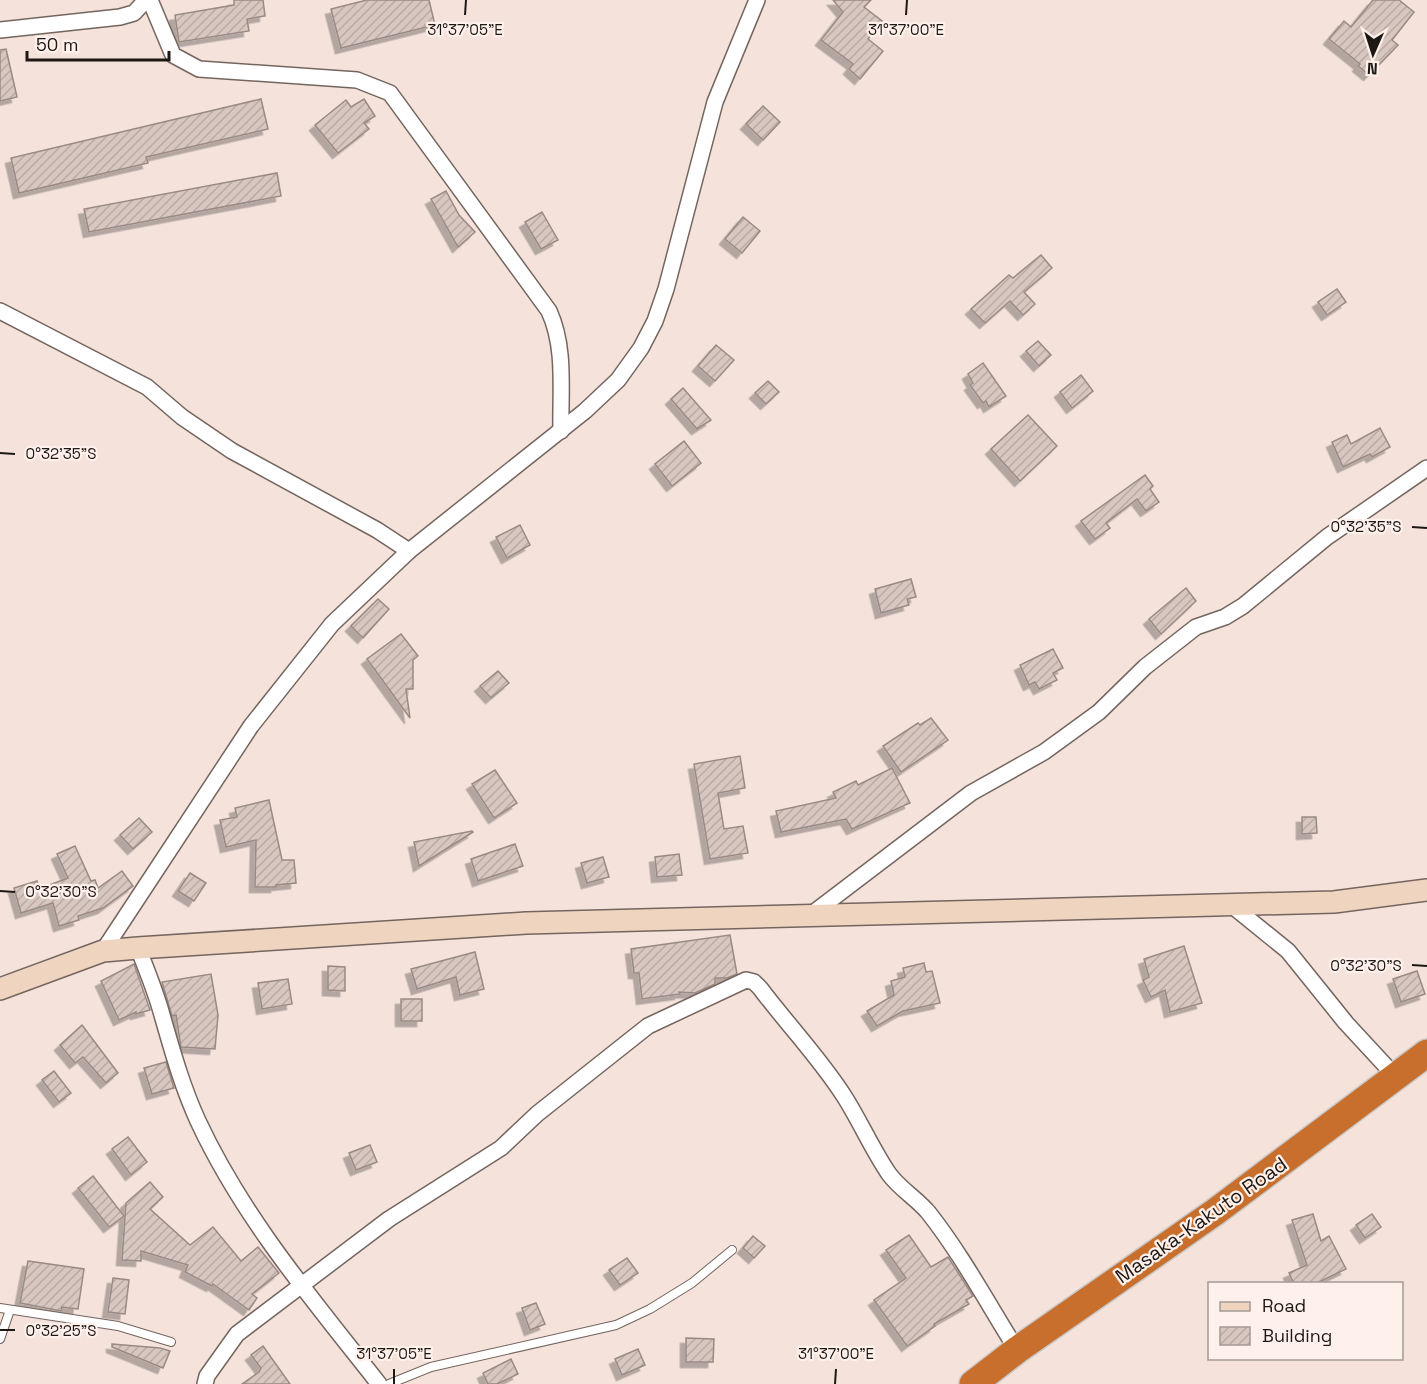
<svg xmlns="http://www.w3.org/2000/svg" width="1427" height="1384" viewBox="0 0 1427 1384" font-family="'Space Grotesk',sans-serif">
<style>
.building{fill:url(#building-hatch);stroke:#9a8a84;stroke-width:1.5;filter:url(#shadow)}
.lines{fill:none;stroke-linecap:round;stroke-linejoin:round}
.lane-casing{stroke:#74655f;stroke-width:10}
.street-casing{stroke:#74655f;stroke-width:18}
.secondary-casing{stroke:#74655f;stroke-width:24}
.highway-casing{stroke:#c9c8c7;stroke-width:30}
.lane{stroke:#fff;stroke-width:8}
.street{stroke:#fff;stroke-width:15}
.secondary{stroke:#efd4c0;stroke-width:21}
.highway{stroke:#c96f2d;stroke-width:27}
.ticks{fill:none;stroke:#1e1815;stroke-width:2}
.labels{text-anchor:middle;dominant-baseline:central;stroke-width:4.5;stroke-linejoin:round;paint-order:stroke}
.street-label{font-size:20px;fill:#1e1815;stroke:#fef0ea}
.ticks-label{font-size:15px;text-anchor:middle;fill:#1e1815;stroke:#fef0ea;stroke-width:4.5;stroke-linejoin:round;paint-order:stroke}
</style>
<defs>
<pattern id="building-hatch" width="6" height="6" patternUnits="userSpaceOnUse" patternTransform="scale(1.5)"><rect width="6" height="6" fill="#d8c7c0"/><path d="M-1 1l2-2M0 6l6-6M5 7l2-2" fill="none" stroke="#b9aaa4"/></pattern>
<filter id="shadow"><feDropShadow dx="-5.5" dy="5.5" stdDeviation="0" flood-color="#0004"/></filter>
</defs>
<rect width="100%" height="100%" fill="#f4e2db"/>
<g class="building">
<polygon points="234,0 263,0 265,16 247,19 249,31 179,42 175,15 234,5"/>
<polygon points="367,0 429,0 435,25 341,48 331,9"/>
<polygon points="833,0 871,0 864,7 882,21 868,39 883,51 860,79 849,69 853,64 821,40 843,12"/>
<polygon points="1373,0 1399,0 1414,12 1392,40 1398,45 1369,75 1358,66 1360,64 1329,39 1344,21 1351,27"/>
<polygon points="6,49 17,97 0,101 0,50"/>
<polygon points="261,99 268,129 146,157 148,163 19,193 11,158"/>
<polygon points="364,99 375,116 364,123 369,129 338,153 315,125 346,100 351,107"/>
<polygon points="763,106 780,122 763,140 746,124"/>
<polygon points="277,173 281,196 89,232 84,209"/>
<polygon points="446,191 459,215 475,232 458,247 431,199"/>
<polygon points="542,212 558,240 541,249 525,222"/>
<polygon points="743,217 760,231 742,253 725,239"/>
<polygon points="1041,255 1052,268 1024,292 1035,304 1023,315 1010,301 985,323 971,309 1009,275 1013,278"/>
<polygon points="1337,289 1346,302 1327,315 1318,302"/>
<polygon points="1038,341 1051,355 1039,366 1026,351"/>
<polygon points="716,345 734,360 715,381 698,366"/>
<polygon points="983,363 1006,396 989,407 986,401 983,403 970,385 973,383 968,374"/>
<polygon points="1081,375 1093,391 1072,408 1060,392"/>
<polygon points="768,381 779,392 766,404 755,393"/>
<polygon points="683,388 711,420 697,429 671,399"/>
<polygon points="1028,415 1057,446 1020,481 991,449"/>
<polygon points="1380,428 1390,447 1372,457 1370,454 1343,467 1332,442 1347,435 1351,444"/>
<polygon points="684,441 701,463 672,486 655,464"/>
<polygon points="1145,475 1153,486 1150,489 1159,502 1146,511 1137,499 1106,523 1110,528 1095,539 1081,521"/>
<polygon points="520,525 530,545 507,558 496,537"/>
<polygon points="911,579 916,597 907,599 909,605 881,613 875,589"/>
<polygon points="1186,588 1196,601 1161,634 1149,619"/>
<polygon points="378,599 389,609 363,638 351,626"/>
<polygon points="401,634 418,656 413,660 413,689 406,689 410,718 367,659"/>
<polygon points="1053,649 1063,668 1053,673 1057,680 1039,689 1035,682 1029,685 1020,665"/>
<polygon points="498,671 509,683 491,698 480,686"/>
<polygon points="931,718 948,740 901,772 883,746 918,723 920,725"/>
<polygon points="740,756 745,788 718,793 724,829 743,826 748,853 710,859 694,764"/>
<polygon points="892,768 910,803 852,829 846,819 781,832 776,811 836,798 833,792 856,781 858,785"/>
<polygon points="495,770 517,803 494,818 472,784"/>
<polygon points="269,800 282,860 294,860 296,883 276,885 276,887 255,887 256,840 226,847 220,820 237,817 235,808"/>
<polygon points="1302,817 1316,817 1317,833 1302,834"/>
<polygon points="139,818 152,832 133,849 120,835"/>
<polygon points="472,831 473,832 419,866 414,842"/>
<polygon points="515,844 523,866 478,881 471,859"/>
<polygon points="75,846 91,881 95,880 98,888 122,871 133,886 103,908 78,916 79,920 59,926 53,903 21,913 14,888 37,881 39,889 68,878 57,854"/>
<polygon points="679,854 682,875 657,877 655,857"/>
<polygon points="603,857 609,877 587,883 581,863"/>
<polygon points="190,873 206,883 194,901 178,891"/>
<polygon points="730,935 737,974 727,978 715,978 715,984 695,993 679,992 680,994 642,999 639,973 634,973 631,949"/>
<polygon points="1184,946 1202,1003 1170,1012 1165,990 1151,997 1143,980 1149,977 1144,959"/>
<polygon points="475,952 484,989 460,995 456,977 417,989 411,969"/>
<polygon points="924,963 926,972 932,971 940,1003 903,1011 877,1026 867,1011 894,995 891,981 905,977 903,968"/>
<polygon points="134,964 150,1010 136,1014 136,1012 119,1020 101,981"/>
<polygon points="328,966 345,967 345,991 328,990"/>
<polygon points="1417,971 1425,994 1401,1002 1393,979"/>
<polygon points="211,974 218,1015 215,1049 181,1047 176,1015 172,1016 162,982"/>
<polygon points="288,979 292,1004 262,1009 258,983"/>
<rect x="401" y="999" width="21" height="22"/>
<polygon points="82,1025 118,1073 106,1083 83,1057 75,1063 60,1045"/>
<polygon points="166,1062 174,1088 152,1094 144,1068"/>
<polygon points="54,1071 71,1093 59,1102 42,1080"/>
<polygon points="128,1137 147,1162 131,1175 112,1149"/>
<polygon points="370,1145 377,1162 356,1170 349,1153"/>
<polygon points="93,1176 124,1216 109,1227 78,1188"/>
<polygon points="150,1182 163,1197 150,1209 190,1245 213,1227 241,1261 258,1247 279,1273 252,1294 257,1298 249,1310 213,1284 212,1286 185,1272 188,1265 141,1251 141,1261 122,1260 126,1203"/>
<polygon points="1313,1214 1321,1241 1329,1236 1346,1269 1315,1284 1294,1284 1289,1273 1307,1265 1292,1220"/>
<polygon points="1372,1214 1381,1227 1365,1238 1356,1225"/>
<polygon points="909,1235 931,1267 948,1257 973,1296 966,1300 969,1304 934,1324 935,1326 907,1346 874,1300 906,1278 886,1250"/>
<polygon points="753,1236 765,1246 754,1258 743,1248"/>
<polygon points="627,1258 638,1273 620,1285 609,1270"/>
<polygon points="28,1261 84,1269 78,1309 62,1307 61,1311 20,1303"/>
<polygon points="113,1278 129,1280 125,1314 108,1312"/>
<polygon points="536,1303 545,1324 530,1330 522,1308"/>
<polygon points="686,1338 714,1339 713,1362 686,1362"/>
<polygon points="112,1344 160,1348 170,1351 163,1368 112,1347"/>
<polygon points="263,1346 290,1384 242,1384 259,1372 261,1368 251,1355"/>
<polygon points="638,1349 645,1365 622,1375 615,1359"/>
<polygon points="511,1359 518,1374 497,1384 488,1384 483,1373"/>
</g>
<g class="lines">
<g class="lane-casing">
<g id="lane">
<polyline points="0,1308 118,1326 171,1342"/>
<polyline points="0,1339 10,1310"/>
<polyline points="389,1384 431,1367 616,1325 650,1309 692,1283 732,1250"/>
</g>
</g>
<g class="street-casing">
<g id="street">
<path d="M150,0L173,55L199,69L357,80L390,93L549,311C566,348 560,391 561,431"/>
<polyline points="0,30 120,17 134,13 146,0"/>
<polyline points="0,311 147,387 182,417 232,451 377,530 409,551"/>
<polyline points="1230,904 1288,951 1346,1023 1395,1076"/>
<polyline points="808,917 971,793 1044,752 1099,712 1145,667 1196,627 1225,617 1243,606 1327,537 1427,468"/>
<path d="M138,948C146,968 154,988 160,1008C171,1046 181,1084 198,1121C243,1218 313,1300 379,1384"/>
<polyline points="103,951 251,726 332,624 409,551 585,411 618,380 641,348 655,321 666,289 715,102 757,0"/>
<path d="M205,1384L207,1376L237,1334L389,1219L501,1148L537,1114L648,1026L746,980L754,982L760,988C787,1024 819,1057 844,1096C860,1121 872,1149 889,1174C900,1189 916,1198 928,1212C962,1255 988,1304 1017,1350"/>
</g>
</g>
<g class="secondary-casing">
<polyline id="secondary" points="0,989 103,951 138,948 526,923 1334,902 1427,890"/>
</g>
<g class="highway-casing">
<polyline id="highway" points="973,1384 1017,1350 1215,1212 1427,1053"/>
</g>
<use href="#lane" class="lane"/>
<use href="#street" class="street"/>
<use href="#secondary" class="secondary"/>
<use href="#highway" class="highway"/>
</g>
<path class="ticks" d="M465,15L466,0M906,15L907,0M0,453L15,454M1412,527L1427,528M0,891L15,892M1412,965L1427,966M0,1330H15M394,1384V1369M835,1384L836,1369"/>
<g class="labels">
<g class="street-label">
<text transform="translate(1201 1220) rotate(-35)">Masaka-Kakuto Road</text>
</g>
</g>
<g class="ticks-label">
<text x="465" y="35">31°37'05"E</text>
<text x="906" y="35">31°37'00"E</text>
<text x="61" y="459">0°32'35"S</text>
<text x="1366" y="532">0°32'35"S</text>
<text x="61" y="897">0°32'30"S</text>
<text x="1366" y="971">0°32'30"S</text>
<text x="61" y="1336">0°32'25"S</text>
<text x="394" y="1359">31°37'05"E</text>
<text x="836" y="1359">31°37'00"E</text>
</g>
<rect x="1208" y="1282" width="195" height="78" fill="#fef0ea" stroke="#a49a95" stroke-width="1.5"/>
<rect x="1220" y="1302" width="30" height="9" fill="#efd4c0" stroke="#a49a95" stroke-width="1.5"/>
<text x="1262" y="1312" font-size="18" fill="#1e1815">Road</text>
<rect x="1220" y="1327" width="30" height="18" fill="url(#building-hatch)" stroke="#a49a95" stroke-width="1.5"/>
<text x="1262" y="1342" font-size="18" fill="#1e1815">Building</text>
<g transform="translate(1373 54) rotate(183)" stroke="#fef0ea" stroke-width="4.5" paint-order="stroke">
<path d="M0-4.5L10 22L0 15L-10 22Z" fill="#1e1815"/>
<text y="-9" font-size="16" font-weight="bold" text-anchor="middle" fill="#1e1815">N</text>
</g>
<path d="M27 51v9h142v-9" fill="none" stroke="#1e1815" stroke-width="3"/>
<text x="36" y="51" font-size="18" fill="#1e1815" stroke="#fef0ea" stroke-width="4.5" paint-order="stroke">50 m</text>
</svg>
